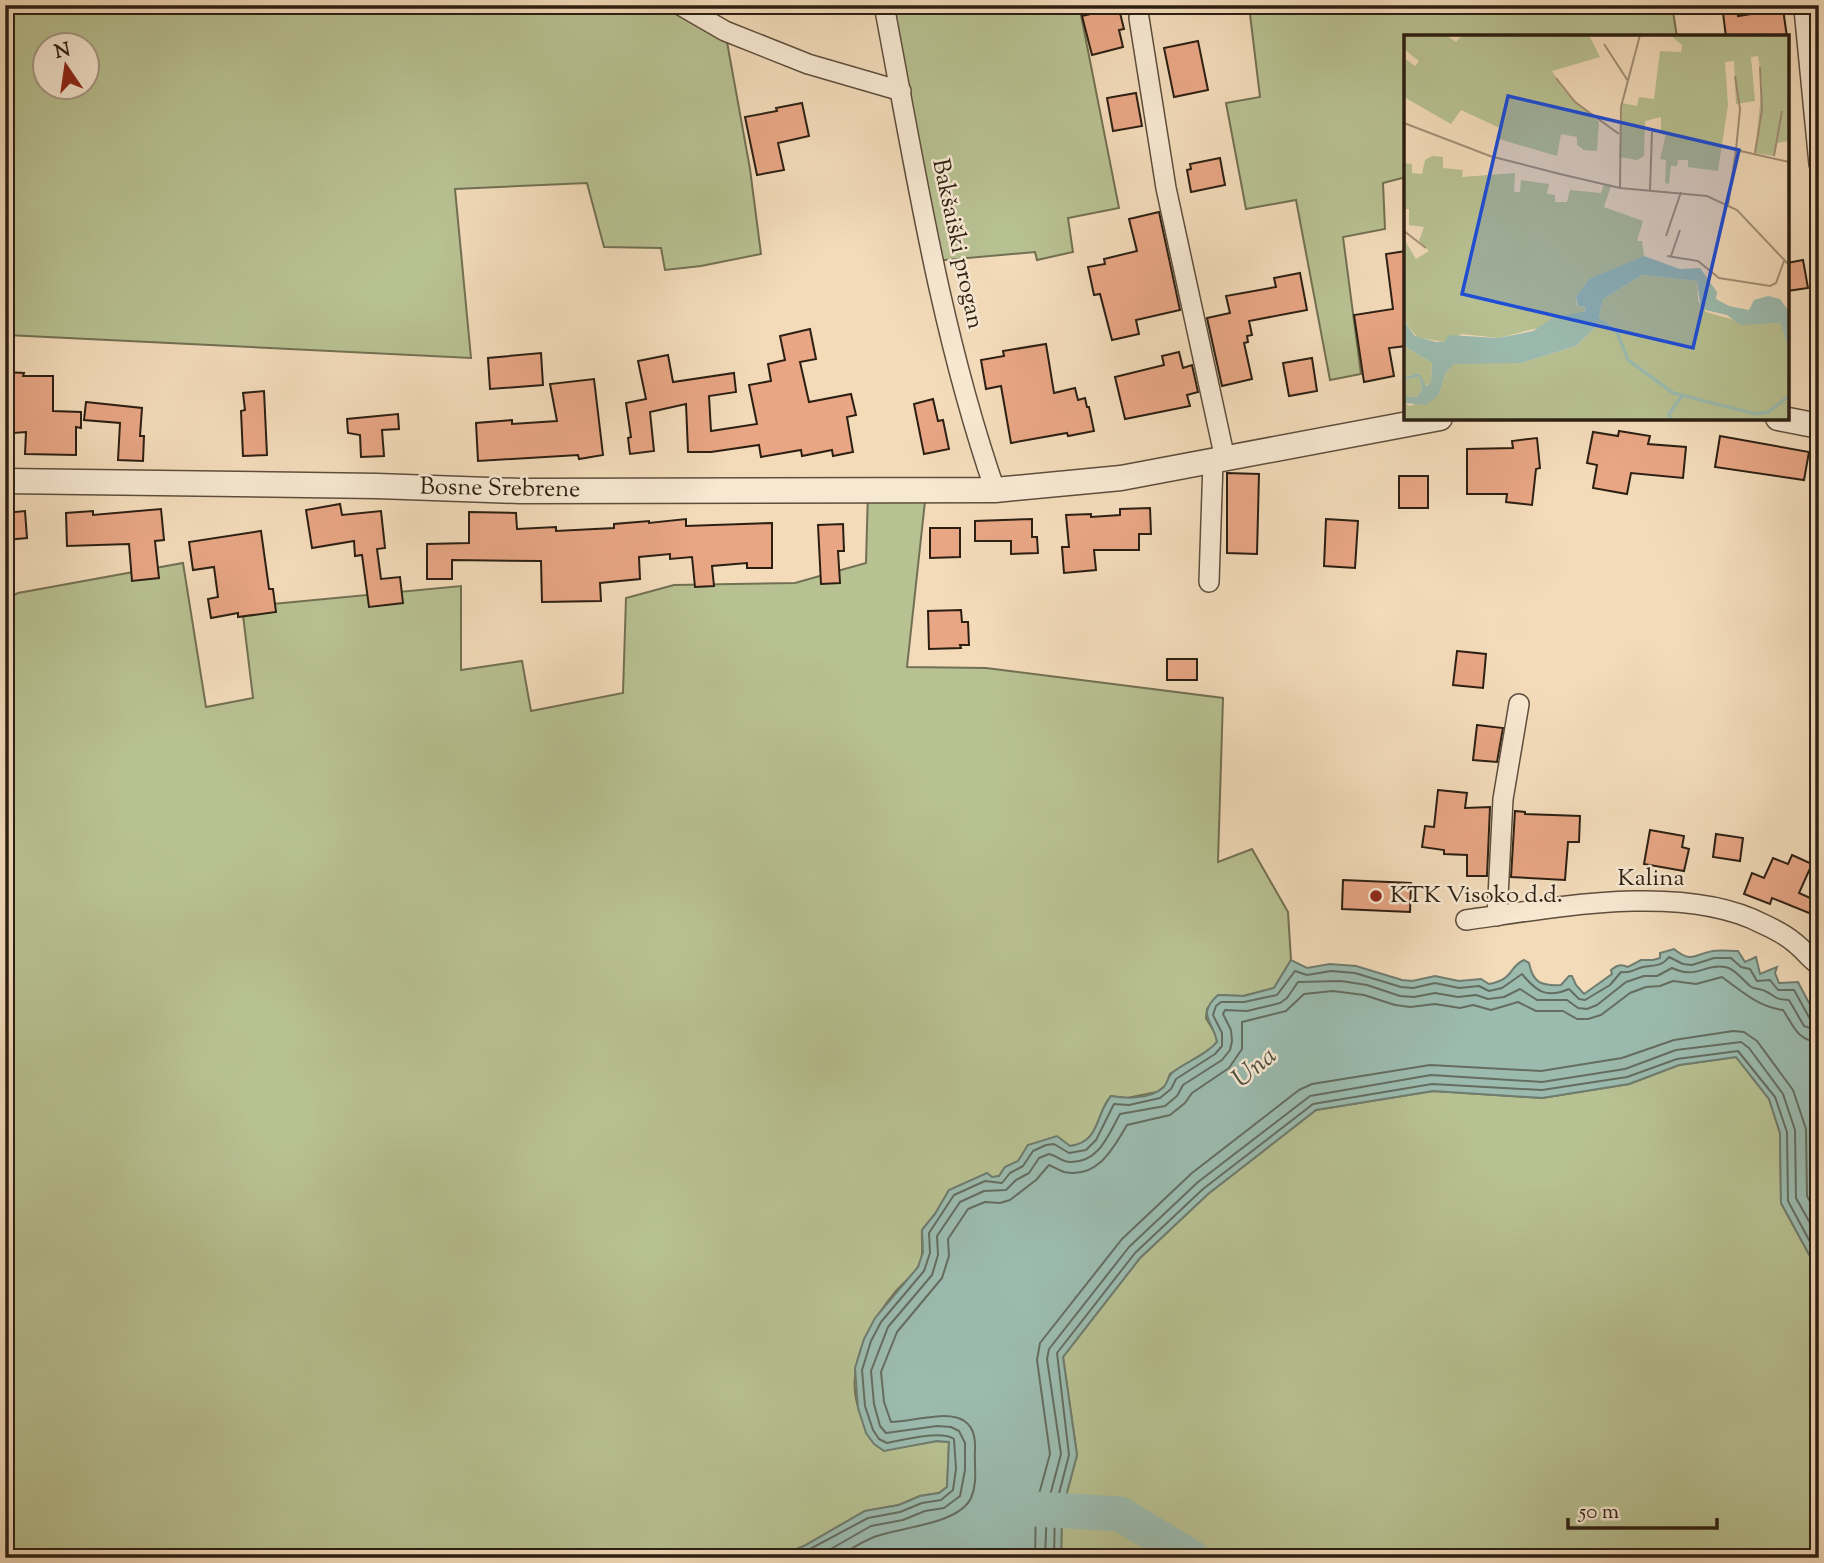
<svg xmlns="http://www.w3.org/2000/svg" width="1824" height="1563" viewBox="0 0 1824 1563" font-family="'Sorts Mill Goudy',serif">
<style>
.green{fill:#b8c192;stroke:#727052;stroke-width:2;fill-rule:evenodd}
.water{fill:#9bbbaf;stroke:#6f7d70;stroke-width:2}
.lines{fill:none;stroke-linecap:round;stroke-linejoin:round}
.shore{stroke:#646d60;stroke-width:2}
.river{stroke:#9bbbaf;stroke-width:35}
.building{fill:#e8a685;stroke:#2c1f12;stroke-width:2}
.minor-casing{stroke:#5e4e3c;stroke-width:22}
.tertiary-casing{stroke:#5e4e3c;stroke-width:27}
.minor{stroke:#f7e8d2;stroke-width:19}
.tertiary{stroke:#f7e8d2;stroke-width:24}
.poi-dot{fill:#8f2418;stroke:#f7e8d2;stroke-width:2.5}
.labels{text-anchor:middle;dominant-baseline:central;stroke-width:5;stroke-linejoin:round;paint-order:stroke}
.street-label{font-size:24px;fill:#2c1f12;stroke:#f7e8d2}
.poi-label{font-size:24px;fill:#2c1f12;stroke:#f7e8d2;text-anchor:start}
.water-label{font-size:26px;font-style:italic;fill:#4d4e41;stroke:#f7e8d2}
.inset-river{fill:none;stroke:#9bbbaf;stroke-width:3.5}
.inset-road{fill:none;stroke:#a39077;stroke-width:2}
.view{fill:#1d4ed8;fill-opacity:0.15;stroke:#1d4ed8;stroke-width:3.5}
.inset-edge{fill:none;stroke:#2c1f12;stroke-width:3.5}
</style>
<rect width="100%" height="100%" fill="#f3dbba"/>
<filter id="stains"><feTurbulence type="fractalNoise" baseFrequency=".00286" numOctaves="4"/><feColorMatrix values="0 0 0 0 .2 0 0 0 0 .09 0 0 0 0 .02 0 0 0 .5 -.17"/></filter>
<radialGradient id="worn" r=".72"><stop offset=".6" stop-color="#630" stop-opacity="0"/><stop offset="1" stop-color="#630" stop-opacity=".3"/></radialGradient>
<g class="green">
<path d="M5,5H680L725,31L750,169L761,254L701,266L665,270L661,248L604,247L587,183L455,189L471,358L7,335L14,254L5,252ZM46,46H88V88H46Z"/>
<polygon points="884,5 1079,5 1119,208 1068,218 1073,252 1037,260 1035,252 934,261"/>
<polygon points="1206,5 1672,5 1677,37 1406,37 1406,177 1383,183 1385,229 1343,237 1361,374 1330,380 1296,200 1246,209 1226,103 1260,97 1249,6 1208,14"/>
<path d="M868,490L926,492L907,667L986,668L1223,698L1218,862L1252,849L1288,912L1291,960L1274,988L1243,996L1218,995L1207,1009L1206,1018L1216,1035L1217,1042L1212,1048L1170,1074L1166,1085L1157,1092L1127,1098L1111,1096C1095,1114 1101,1142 1070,1146L1062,1141L1028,1145L1018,1162L1005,1167L999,1176L949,1190L935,1214L922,1230C921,1242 925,1255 918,1267C913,1276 903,1283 896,1291C868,1325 842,1370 861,1415C868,1429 871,1442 884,1450L937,1441L949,1442L947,1487L939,1493L920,1496L899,1505L865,1511L804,1546L774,1558H5V599L18,593L183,563L206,707L253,698L242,607L461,586V670L522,661L531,711L623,693L626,598L674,585L795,583L866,563Z"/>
<polygon points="1736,1057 1769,1099 1780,1133 1781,1203 1811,1258 1819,1260 1819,1558 1061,1558 1062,1511 1077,1455 1063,1357 1140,1258 1208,1194 1316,1110 1433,1091 1542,1098 1629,1084 1679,1065"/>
</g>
<path class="water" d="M1674,949C1692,964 1694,954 1713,951C1721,950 1730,951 1738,951L1745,962L1756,957L1760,974L1777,967L1775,973L1779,983L1798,982L1819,1022V1260L1811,1258L1781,1203L1780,1133L1769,1099L1736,1057L1679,1065L1629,1084L1542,1098L1433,1091L1316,1110L1208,1194L1140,1258L1063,1357L1077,1455L1062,1511L1061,1558H774L804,1546L865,1511L899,1505L920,1496L939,1493L947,1487L949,1442L937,1441L884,1451L874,1444L866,1433L858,1408L855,1368L864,1339L875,1318L918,1267L923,1252L922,1230L935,1214L949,1190L987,1173L992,1177L999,1176L1005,1167L1018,1161L1028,1145L1057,1136L1070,1146C1101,1142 1095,1114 1111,1096C1127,1099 1151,1099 1164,1087C1167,1083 1168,1077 1172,1073C1186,1061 1204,1057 1217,1042C1213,1020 1196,1015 1218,995L1244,996L1274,988L1291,960L1307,968L1330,964L1356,966L1402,980L1412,981L1435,976L1459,981L1481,979L1489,984C1515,979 1508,967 1524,960L1529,963C1533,983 1541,986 1561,985L1569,976H1572L1576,985L1584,994L1612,974L1611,970C1617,965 1621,964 1628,967L1641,960H1653L1660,958V953Z"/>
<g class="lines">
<g class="shore">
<path d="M793,1558L868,1518L900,1512L922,1503L941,1500L953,1490L956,1469L954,1439C941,1430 903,1440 887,1443L879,1439L873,1430L865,1406L862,1370L871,1341L881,1322L924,1271L930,1253L929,1233L954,1195L985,1181L1002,1183L1010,1173L1023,1166L1033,1151L1046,1145L1054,1144L1069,1153L1086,1150L1096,1140L1114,1104L1129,1105L1160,1098L1171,1089L1176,1079L1215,1054L1222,1046V1033L1213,1015L1216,1006L1221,1002H1244L1277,995L1295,971L1307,975L1331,971L1355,973L1401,987L1413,988L1435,983L1459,988L1479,986L1489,991L1502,988L1522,974C1536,991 1546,999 1569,989L1579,999L1585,1000L1610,985L1621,972C1630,974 1634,969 1643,967C1655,965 1661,967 1669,957L1683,964L1692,965L1714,958H1731L1741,967L1750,969L1757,981L1770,980L1778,990H1794L1810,1019L1819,1023"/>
<path d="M815,1558L871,1526L903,1520L925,1511L944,1508L960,1496L965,1470V1443L959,1431L951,1427L937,1426L886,1433L880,1426L874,1404L871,1371L888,1327L932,1275L938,1255L937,1236L960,1202L984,1191L1006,1190L1016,1180L1029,1173L1039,1158L1049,1154C1056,1155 1062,1162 1070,1162C1099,1163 1108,1135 1120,1114L1165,1106L1177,1096L1183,1085L1222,1060L1230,1050L1232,1041L1231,1030L1223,1014L1225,1010L1247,1011L1280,1003L1287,998L1298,982L1341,981L1367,985L1400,996L1414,997L1435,993L1458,997L1476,995L1488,999L1504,997L1520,989L1537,1000H1567L1578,1008L1587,1009L1597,1005L1626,982L1644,976H1657L1672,968C1698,980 1704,963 1725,967C1734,968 1743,980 1750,986C1755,990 1760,988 1765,991C1778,997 1772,999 1789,1000L1804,1026L1819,1031"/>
<path d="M836,1558C848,1551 861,1542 874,1537C899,1527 958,1525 971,1498C978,1483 974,1466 975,1450C978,1397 920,1422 891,1422L884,1402L881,1372L897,1332L942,1278L949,1256L948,1239L968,1209L985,1202L1000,1203L1010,1200L1036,1180L1049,1165C1054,1167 1058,1170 1064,1172C1097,1179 1113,1149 1127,1125L1170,1115L1185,1103L1192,1093L1229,1068L1242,1049V1022L1286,1011L1304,994L1333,991L1364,995L1395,1005L1410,1007L1435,1004L1460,1008L1473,1005L1491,1010L1518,1002L1536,1011H1563L1577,1019H1588L1601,1015L1630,993L1646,987L1660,986L1673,981L1696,984L1722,977C1741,991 1759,1007 1783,1010C1794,1026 1797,1041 1819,1042"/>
<polyline points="1035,1558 1036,1505 1050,1454 1037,1360 1040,1343 1122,1239 1192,1173 1299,1090 1312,1084 1430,1065 1541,1071 1622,1058 1674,1040 1733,1031 1744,1032 1757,1041 1793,1090 1806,1129 1807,1196 1819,1218"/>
<polyline points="1045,1558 1047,1507 1061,1454 1047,1359 1049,1349 1129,1247 1198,1182 1310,1096 1431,1075 1542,1082 1625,1069 1676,1050 1741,1042 1749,1048 1783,1094 1795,1130 1796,1198 1819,1239"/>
<polyline points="1054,1558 1055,1509 1069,1455 1057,1353 1135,1253 1203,1189 1313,1104 1432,1084 1542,1090 1627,1077 1677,1059 1738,1051 1775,1097 1787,1132 1788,1201 1815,1251 1819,1253"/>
</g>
<polyline class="river" points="1017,1508 1120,1514 1193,1558"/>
</g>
<g class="building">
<polygon points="1093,5 1118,5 1124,29 1119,30 1123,47 1092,55 1082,16 1095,13"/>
<polygon points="1722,5 1737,5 1738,16 1783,9 1787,37 1726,37"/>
<polygon points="1198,41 1208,90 1174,97 1164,48"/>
<polygon points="1136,93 1142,126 1113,131 1107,98"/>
<polygon points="802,103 809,136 778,143 784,170 757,175 745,117 777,111 776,108"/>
<polygon points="1220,158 1225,185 1191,192 1187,170 1191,169 1190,164"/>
<polygon points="1159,212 1180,310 1136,320 1139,334 1112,340 1100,294 1094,295 1088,267 1105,264 1104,259 1137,251 1129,219"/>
<polygon points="1406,251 1406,346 1389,348 1394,376 1364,382 1354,315 1393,309 1386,254"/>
<polygon points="1803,260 1808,288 1787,291 1787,263"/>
<polygon points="1300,273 1307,310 1249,321 1252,335 1247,336 1248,342 1244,343 1252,379 1222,386 1207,318 1230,313 1226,296 1276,287 1274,278"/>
<polygon points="810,329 816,359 800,362 809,402 851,394 856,415 847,417 853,452 833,456 832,450 802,456 801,450 761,457 759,445 711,452 688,452 686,404 650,412 654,451 630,454 628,438 631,437 626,403 646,399 638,361 668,355 673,382 734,373 736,392 709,396 711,431 757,424 749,385 771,381 768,364 785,360 780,336"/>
<polygon points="1046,344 1054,393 1075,388 1078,400 1085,398 1087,407 1089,407 1094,431 1068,436 1067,433 1011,443 1001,386 986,389 981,360 1004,356 1003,351"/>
<polygon points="1179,352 1183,368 1192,365 1198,392 1187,395 1190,406 1125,419 1115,377 1164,365 1162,356"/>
<polygon points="541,353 543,385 490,389 488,358"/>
<polygon points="1312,358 1317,391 1289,396 1283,363"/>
<polygon points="5,372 24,373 23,376 53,376 53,411 81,412 81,428 76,427 76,455 25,454 26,432 13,433 13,424 5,424"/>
<polygon points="594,379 603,455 579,459 578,455 478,461 476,423 512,420 512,424 557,421 550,384"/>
<polygon points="264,391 267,455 243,456 241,411 245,410 243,393"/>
<polygon points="933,399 938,421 943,420 949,449 924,454 914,404"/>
<polygon points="86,402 142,408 140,436 144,436 143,461 118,460 120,423 84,420"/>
<polygon points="398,414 399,429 382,430 384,456 361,457 360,435 348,433 347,419"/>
<polygon points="1619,431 1650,436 1648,444 1686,447 1683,478 1631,473 1627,494 1593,488 1597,465 1587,463 1593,432 1618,436"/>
<polygon points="1720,436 1809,452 1804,480 1715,467"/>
<polygon points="1537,438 1540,468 1536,469 1532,505 1506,502 1507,494 1467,494 1467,449 1513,448 1512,441"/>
<polygon points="1227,473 1259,474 1257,554 1227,553"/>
<rect x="1399" y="476" width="29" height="32"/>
<polygon points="340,504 342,515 381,511 385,548 377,549 381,579 400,577 403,603 369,607 362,555 355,556 354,541 312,548 306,510"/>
<polygon points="1150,508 1151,534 1139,534 1139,550 1094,550 1096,570 1064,573 1062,547 1069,547 1066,515 1091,514 1091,517 1120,515 1120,509"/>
<polygon points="161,509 164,540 155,541 159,578 132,581 129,544 67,546 66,513 93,511 93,515"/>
<polygon points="25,511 27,538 6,540 5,513"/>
<polygon points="469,512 516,513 517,529 556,527 556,531 614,528 614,524 649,521 649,523 686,519 686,526 772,523 772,568 747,568 747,563 712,566 714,586 695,587 692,557 670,559 670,554 639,557 640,579 600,583 601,601 542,602 541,561 452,560 452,579 427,579 427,544 469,543"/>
<polygon points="1032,519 1032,537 1037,537 1038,553 1011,554 1011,541 975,541 975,521"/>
<polygon points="1326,519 1358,521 1355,568 1324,566"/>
<polygon points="843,524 844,551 838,551 840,583 821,584 818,525"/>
<polygon points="930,528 960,528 960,557 930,558"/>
<polygon points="261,531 269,589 273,589 276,612 238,617 238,613 211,618 208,599 218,597 214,567 193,570 189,542"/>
<polygon points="961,610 962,622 968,622 969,645 960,645 961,648 929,649 928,611"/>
<polygon points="1457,651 1486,654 1483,688 1453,685"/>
<rect x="1167" y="659" width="30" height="21"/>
<polygon points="1477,725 1503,728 1497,762 1473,760"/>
<polygon points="1438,790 1467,793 1465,808 1490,807 1487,876 1467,876 1467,855 1444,854 1444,850 1422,847 1425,826 1434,827"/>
<polygon points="1515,811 1525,812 1525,814 1580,816 1579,842 1568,842 1565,880 1511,877"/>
<polygon points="1650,830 1684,836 1682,847 1689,849 1684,871 1644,864"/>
<polygon points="1716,834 1743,838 1740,861 1713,857"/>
<polygon points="1792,855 1812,864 1799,893 1819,902 1819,917 1772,898 1770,904 1744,894 1752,873 1764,878 1773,858 1788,864"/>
<polygon points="1343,880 1411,883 1410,912 1342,909"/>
</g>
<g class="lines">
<g class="minor-casing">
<g id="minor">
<polyline points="680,5 725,31 808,64 901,91"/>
<path d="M884,5C915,168 941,334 995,490"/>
<polyline points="1819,7 1804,9 1819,164"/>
<polyline points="1139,18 1166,188 1225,459"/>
<polyline points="1209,582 1213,462"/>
<polyline points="1497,916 1503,799 1519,704"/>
<path d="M1466,920C1552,908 1683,882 1763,924C1774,929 1786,935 1795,943C1804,950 1810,959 1819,965"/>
</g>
</g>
<g class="tertiary-casing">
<g id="tertiary">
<polyline points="1778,418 1819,426"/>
<polyline points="5,481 377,486 520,491 995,490 1121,478 1440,418"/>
</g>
</g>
<use href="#minor" class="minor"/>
<use href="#tertiary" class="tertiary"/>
</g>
<circle class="poi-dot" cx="1376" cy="896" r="7"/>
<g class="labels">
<g class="street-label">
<text transform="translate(957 244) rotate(78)">Bakšaiški progan</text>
<text transform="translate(500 489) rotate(1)">Bosne Srebrene</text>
<text x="1651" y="879">Kalina</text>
</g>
<g class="poi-label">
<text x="1390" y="896">KTK Visoko d.d.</text>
</g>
<g class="water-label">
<text transform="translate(1255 1068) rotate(-39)">Una</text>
</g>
</g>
<g transform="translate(1404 35)">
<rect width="385" height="385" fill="#f3dbba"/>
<path d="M0,0H42L52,7L58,0H185L196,22L148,36L159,54L195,87L193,116L180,115L173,110V102L157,99L153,121L95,104L98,94L57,75L47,89L0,62V23L11,31L15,26L0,14ZM266,0H385V106L372,108L370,121L351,118L358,50L354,21L347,22L351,66L332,69L330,26L321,27L324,70L314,136L284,132V125H274L273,131H267L265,149L261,148L262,125L256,124L262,99H257V82L241,86L240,121L233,125L215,122L218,68L233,71L235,62L250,64L256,16L277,17L278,10ZM28,121L39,122V133L59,135L58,142L111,138L110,157H116L117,145L145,149L143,159L151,160V167H163L166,155L197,158L200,149L207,151L200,172L239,186L233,206H238L240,221L219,234L185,244L172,262L173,271L182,272L179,278L151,282L142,291L95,303L58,299L39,307L13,302L0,286V204L12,224L25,216L15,206L20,192L5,190V174H0V128L8,129V138L18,139L21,125ZM238,240L293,246L294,266L302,277L344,289L376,288L385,314V385H0V368L6,371L35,360L41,339L49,329L75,325L118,328L172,311L193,291L199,264ZM0,311L28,328L27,347L21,351L15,338L0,342ZM15,342L18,354L13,362L0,361V345Z" fill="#b8c192"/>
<path d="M240,221L276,234L296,233L313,257L312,264L325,271L345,275L350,265L364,261L376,264L385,276V314L376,288L336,290L323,280L297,274L293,246L238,240L199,264L193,291L172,311L118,328L50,329L41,339L35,360L22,370L0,368V361L13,362L18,354L15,342L0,345V342L15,338L22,351L27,347L28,328L0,311V286L11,301L32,307H40L45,300L94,303L129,296L150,282L180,277L182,272L174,271L172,262L185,244Z" fill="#9bbbaf"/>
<path class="inset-river" d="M192,283L213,297L224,325L269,358L352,379L364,377L385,361M267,385L265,379L278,361"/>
<path class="inset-road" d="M200,9L224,46M331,41L336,74L332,115M152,43L171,67L215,99M0,88L86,121L156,139L216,153L303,161L333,175L385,230M351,118L358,75L356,32M370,121L378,76M216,153L217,72L236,0M246,155L248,97M324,170L332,115L385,127M0,196L22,213M262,201L277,157M263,221L294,226L315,243L366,251L372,248L380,226M267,221L276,195"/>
<path class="view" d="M104,61L335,115L289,313L58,259Z"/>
<rect width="385" height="385" class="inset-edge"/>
</g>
<rect width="1824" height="1563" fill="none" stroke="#f3dbba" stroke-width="28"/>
<rect x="7" y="7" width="1810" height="1549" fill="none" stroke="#2c1f12" stroke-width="3.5"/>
<rect x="14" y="14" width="1796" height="1535" fill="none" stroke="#2c1f12" stroke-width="2"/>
<g transform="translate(66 66) rotate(347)"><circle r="33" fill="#f7e8d2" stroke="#a69885" stroke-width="2"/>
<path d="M0-5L12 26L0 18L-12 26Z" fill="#8f2418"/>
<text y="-10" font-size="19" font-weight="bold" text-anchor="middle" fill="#2c1f12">N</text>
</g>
<path d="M1568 1518v10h149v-10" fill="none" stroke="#2c1f12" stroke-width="3.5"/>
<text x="1579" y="1518" font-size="21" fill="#2c1f12" stroke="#f7e8d2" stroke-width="5" paint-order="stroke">50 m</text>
<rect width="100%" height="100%" filter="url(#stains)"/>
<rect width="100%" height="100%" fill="url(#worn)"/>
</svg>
